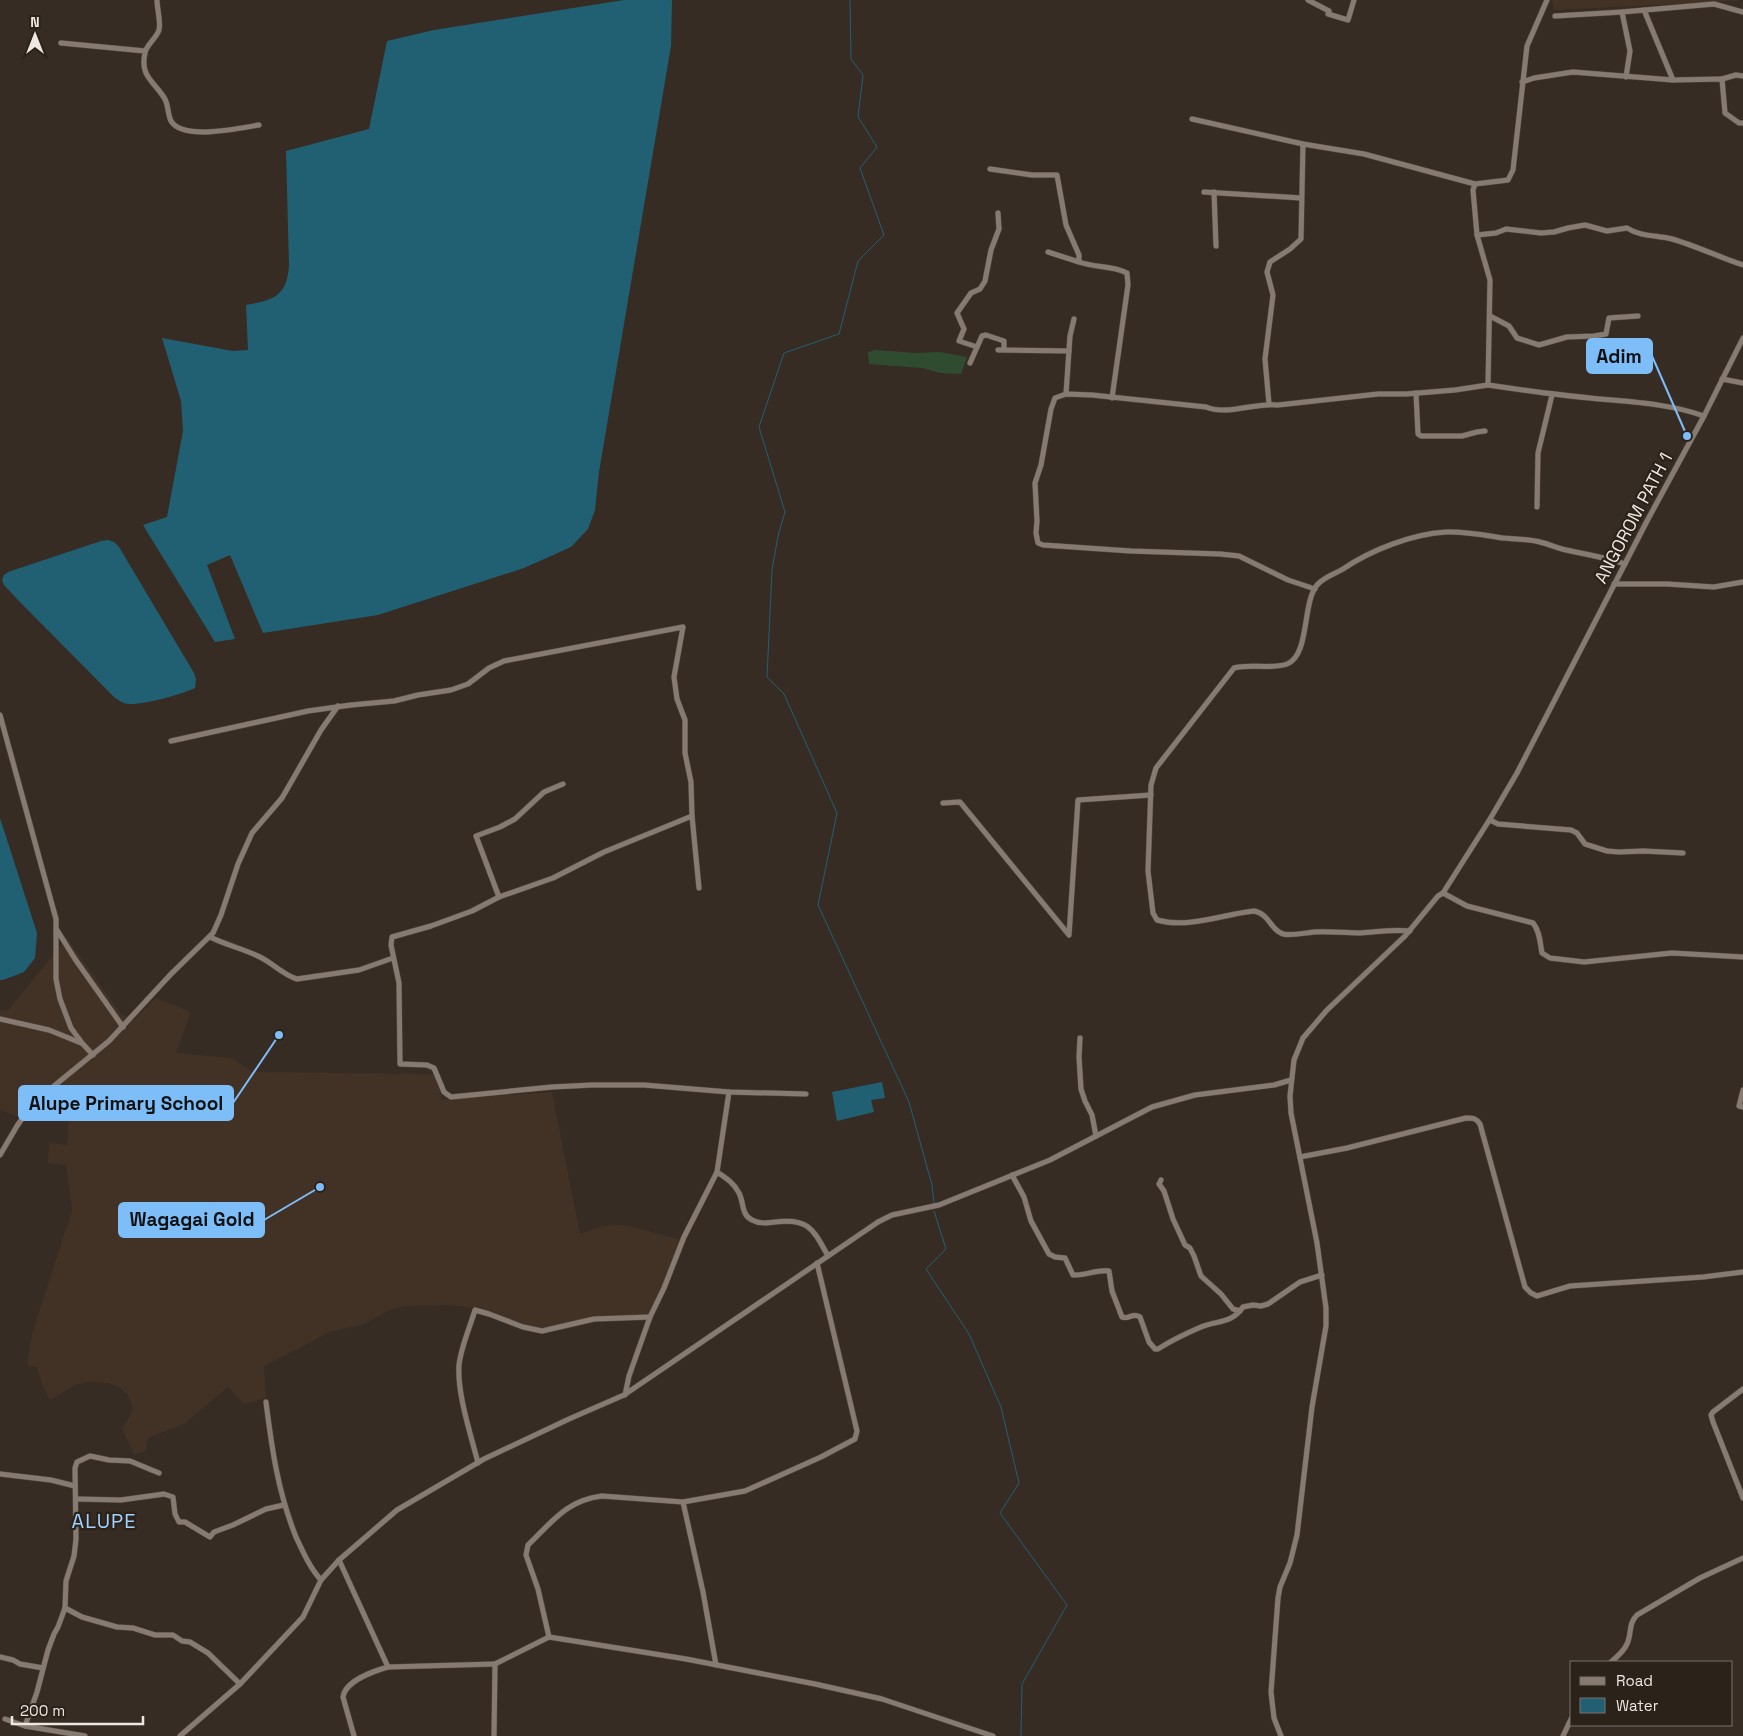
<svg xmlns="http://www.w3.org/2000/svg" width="1743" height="1736" viewBox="0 0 1743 1736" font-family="'Space Grotesk',sans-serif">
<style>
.built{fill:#423226}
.green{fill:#2f4c31}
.water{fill:#216072}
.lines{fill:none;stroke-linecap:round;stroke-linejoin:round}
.stream{stroke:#216072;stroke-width:1}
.minor-casing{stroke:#534b44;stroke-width:6}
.minor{stroke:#867a71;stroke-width:5}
.labels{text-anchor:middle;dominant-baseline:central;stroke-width:4.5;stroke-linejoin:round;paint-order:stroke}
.street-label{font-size:18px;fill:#ede6e1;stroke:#2b221a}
.quarter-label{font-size:20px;letter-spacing:1px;fill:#a2d1fd;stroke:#2b221a}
.leader{fill:none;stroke:#7dbef9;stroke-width:2}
.callout-dot{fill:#7dbef9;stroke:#2b221a;stroke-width:2}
.callout{fill:#7dbef9;stroke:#7dbef9;stroke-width:2}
.callout-label{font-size:19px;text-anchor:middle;font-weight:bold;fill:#111}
</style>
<rect width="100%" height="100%" fill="#362c24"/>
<g class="built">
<polygon points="1552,0 1738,0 1738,1 1554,10"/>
<polygon points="67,938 121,1014 135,1019 156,998 191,1012 176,1053 232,1058 253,1072 434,1074 440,1090 441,1100 552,1092 580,1234 604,1226 617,1225 629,1226 682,1240 649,1315 591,1317 560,1325 537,1328 476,1308 448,1305 405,1306 390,1310 362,1325 332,1331 264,1366 266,1398 244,1404 228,1387 184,1424 148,1438 146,1451 134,1455 122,1428 131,1414 132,1406 128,1395 120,1388 109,1383 89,1382 77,1384 50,1400 42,1384 37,1367 27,1365 32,1334 72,1210 66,1165 48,1163 49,1143 67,1145 69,1120 31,1115 18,1117 0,1110 0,1010 8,1010"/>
</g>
<polygon class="green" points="875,350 915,353 940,352 967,357 961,374 941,373 922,368 869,364 868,352"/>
<g class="water">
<path d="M624,0H672L671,46L599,472L595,510L588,529L571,547L524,568L378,615L263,633L230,555L207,565L235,639L215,642L143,525L167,517L183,431L181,401L162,338L233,351L248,350L246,305C274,300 287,296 289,265L286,151L369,129L387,41L434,30Z"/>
<path d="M108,540L114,542L119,547L194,673L196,679L195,688C183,694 143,705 130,704C124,704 120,701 115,698L17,599L4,585L2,580L4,575L8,572L101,541Z"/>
<polygon points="0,818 37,933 35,958 24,972 3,980 0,980"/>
<polygon points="882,1082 885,1098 871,1100 874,1112 837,1121 832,1092"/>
</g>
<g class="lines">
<g class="stream">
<polyline points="850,0 851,59 863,75 858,117 877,147 860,168 884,235 858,261 839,334 784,353 759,427 785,512 778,536 772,570 767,677 784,694 837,813 818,905 909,1102 932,1185 934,1203"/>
<polyline points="934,1211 946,1249 926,1269 969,1334 1001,1407 1019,1483 1000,1513 1067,1605 1022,1684 1021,1736"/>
</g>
<g class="minor-casing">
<g id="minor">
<path d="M157,0C157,8 161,23 159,30C156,39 146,45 145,53C140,75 152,80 163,96C169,103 167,113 171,121C183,141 240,128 259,125"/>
<polyline points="1308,0 1329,11 1328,14 1348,20 1354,0"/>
<path d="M1547,0L1527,46L1513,170L1508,180L1475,184L1473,190L1477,235L1490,280L1488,385C1522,390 1556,395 1590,398C1629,402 1667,403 1704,416"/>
<polyline points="1644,10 1673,80"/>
<polyline points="1622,12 1630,51 1626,77"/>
<polyline points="1555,16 1622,12 1714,4 1743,12"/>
<polyline points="61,43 145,51"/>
<polyline points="1722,79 1736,75 1743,76"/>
<polyline points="1522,82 1534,78 1573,72 1673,80 1722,79 1725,113 1739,123 1743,123"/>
<polyline points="1192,119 1303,144 1364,154 1475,184"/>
<path d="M990,169L1032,175H1057L1066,225L1079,255V262C1095,268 1112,265 1127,273L1128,285L1112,398"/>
<polyline points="1204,192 1301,198"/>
<polyline points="1214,192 1216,246"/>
<path d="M1477,235L1496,233L1506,229L1541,233L1554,232L1568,228L1585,225L1607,231L1627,228C1641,237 1656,235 1672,239C1696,246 1719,257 1743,265"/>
<polyline points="1048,252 1079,262"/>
<polyline points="1490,316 1509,326 1517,338 1539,345 1567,337 1594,336 1606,334 1609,318 1638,316"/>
<polyline points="977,347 959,341 964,329 957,313 971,293 980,289 985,281 991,250 999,229 998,213"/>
<polyline points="998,350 1069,351"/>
<polyline points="970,363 982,336 986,335 1004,341 1004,349"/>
<polyline points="1722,379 1743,383"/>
<polyline points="1416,393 1418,434 1421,436 1462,436 1477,432 1485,431"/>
<polyline points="1066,394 1070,336 1074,319"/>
<polyline points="1269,404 1265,359 1273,295 1267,272 1270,262 1290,249 1301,239 1303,144"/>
<polyline points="1537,507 1538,453 1552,395"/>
<polyline points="1614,584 1667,584 1714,587 1743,582"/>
<path d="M1315,589L1288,580L1239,556L1220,554L1131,551L1043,545L1038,543L1036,533L1037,521L1035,483L1041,465L1051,409L1055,398L1066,394L1092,395L1206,407C1229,416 1255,402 1278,405L1378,394H1406L1455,390L1488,385"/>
<polyline points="0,715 56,919 56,979 60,999 71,1028 82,1043 93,1055"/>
<polyline points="171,741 308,711 351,705 394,701 418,695 451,690 468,684 489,668 504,661 683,627 674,677 677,699 685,720 685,753 691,782 692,816 699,888"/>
<polyline points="943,803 960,802 1069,935 1078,800 1151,795"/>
<polyline points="692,816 604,852 553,878 499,897 472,911 431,926 392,937 391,945 399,983 400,1064 427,1065 434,1068 444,1092 451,1097 552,1087 592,1085 644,1085 729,1092 806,1094"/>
<polyline points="1490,820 1498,824 1571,830 1577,833 1585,844 1607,851 1619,852 1643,851 1683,853"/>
<path d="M1443,893L1467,906L1533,923C1540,931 1540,943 1542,953L1550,958L1584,962L1672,953L1743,957"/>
<polyline points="499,897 476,836 500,827 515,819 544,792 563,784"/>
<polyline points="57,930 75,959 123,1027"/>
<path d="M1410,931C1393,929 1377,932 1360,933C1345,933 1329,931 1314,932C1304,933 1293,936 1283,934C1270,930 1270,914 1254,911C1223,914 1189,929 1157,920L1153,913L1148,871L1151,785L1156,768L1234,668C1250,663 1270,670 1287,664C1310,655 1302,603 1317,585C1324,577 1335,574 1343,569C1371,550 1412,534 1446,532C1465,531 1484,535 1503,538C1515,539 1528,539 1540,542C1548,544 1555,547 1562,549C1583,554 1604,557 1625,564"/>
<path d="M210,937C226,945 244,949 260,957C274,964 283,975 297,979L359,970L393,958"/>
<polyline points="0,1019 49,1030 81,1043"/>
<polyline points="1080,1038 1079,1057 1081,1089 1085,1101 1092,1115 1096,1136"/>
<polyline points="1743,1090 1739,1106 1743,1107"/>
<polyline points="0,1155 17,1126 28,1110 54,1086 109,1041 171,974 213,933 221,915 238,864 252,833 282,798 321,730 338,706"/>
<path d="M1300,1157L1347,1148L1466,1118C1473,1118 1476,1118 1480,1124L1525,1287L1531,1293L1537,1296L1570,1286L1703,1277L1743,1272"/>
<path d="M717,1172C726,1178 734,1183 739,1193C744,1202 741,1215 752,1220C759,1224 767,1223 775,1222C809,1218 813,1229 828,1256"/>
<path d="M1012,1175L1024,1197L1031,1221L1049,1254L1055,1257L1065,1258L1073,1275C1085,1276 1097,1269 1109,1271L1112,1291L1122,1317C1128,1320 1133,1312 1140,1317L1149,1342L1155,1349H1158C1172,1340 1187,1333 1201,1327C1219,1320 1231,1324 1243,1307L1253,1305L1261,1306L1268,1304L1300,1282L1322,1275"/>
<polyline points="1161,1180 1159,1184 1164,1191 1173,1219 1185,1245 1190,1248 1194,1256 1201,1276 1221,1294 1233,1309 1240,1311"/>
<polyline points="1743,1389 1713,1412 1711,1415 1713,1422 1743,1498"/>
<polyline points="625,1395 629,1376 650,1317 664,1288 684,1237 717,1172 729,1092"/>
<path d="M266,1402C272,1450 278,1492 296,1537C303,1552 310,1568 321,1580"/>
<path d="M478,1463C471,1435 457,1394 459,1365C461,1347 470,1327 475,1310L489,1314L523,1327L542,1331L594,1319L650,1317"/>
<polyline points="0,1474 51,1480 75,1486"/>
<polyline points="76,1499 121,1500 164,1494 173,1497 175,1514 179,1522 185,1522 210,1537 214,1532 233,1525 266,1509 284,1505"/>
<polyline points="683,1502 703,1592 716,1665"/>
<polyline points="339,1560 388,1667"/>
<polyline points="65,1608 82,1617 117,1627 133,1628 155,1635 173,1635 182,1641 190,1642 208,1653 240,1684"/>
<path d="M549,1637L538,1589L526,1555L528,1545C552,1522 567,1500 602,1496L683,1502L745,1491L821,1457L855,1439L857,1431L817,1263"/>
<polyline points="0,1657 13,1660 20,1664 43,1668"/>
<path d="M1611,1662C1617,1657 1624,1651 1627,1644C1632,1633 1628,1624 1637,1615L1700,1578L1743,1558"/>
<polyline points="5,1719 25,1726 85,1736"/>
<polyline points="25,1726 37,1692 48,1650 54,1634 58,1627 65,1608 66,1581 74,1556 76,1539 75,1468 77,1462 90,1456 109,1460 130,1461 159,1473"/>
<polyline points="180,1736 240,1684 303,1617 321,1580 339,1560 397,1510 484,1459 569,1419 624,1395 878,1222 892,1215 939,1205 1050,1160 1152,1107 1195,1095 1274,1085 1291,1080"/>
<path d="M354,1736L343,1697C345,1681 374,1671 388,1667L495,1664"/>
<polyline points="494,1736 495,1664 549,1637 686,1659 815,1684 882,1699 993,1736"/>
<polyline points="1281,1736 1274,1718 1271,1692 1278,1598 1280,1587 1290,1563 1297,1535 1312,1407 1326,1326 1326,1308 1317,1243 1291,1113 1290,1096 1294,1060 1303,1038 1327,1010 1405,936 1438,896 1443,893 1490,819 1517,773 1647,521 1704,416 1743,338"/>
<polyline points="1563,1736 1572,1717"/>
</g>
</g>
<use href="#minor" class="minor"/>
</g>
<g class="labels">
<g class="street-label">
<text transform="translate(1633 518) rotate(-62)">ANGOROM PATH 1</text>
</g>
<g class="quarter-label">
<text x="104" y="1521">ALUPE</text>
</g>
</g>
<path class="leader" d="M1687 436L1652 356M279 1035L233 1103M320 1187L264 1220"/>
<g class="callout-dot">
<circle cx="1687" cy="436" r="5"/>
<circle cx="279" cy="1035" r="5"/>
<circle cx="320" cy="1187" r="5"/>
</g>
<g class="callout">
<rect x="1587" y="339" width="65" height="34" rx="5"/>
<rect x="19" y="1086" width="214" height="34" rx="5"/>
<rect x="119" y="1203" width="145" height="34" rx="5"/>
</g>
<g class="callout-label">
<text x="1619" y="363">Adim</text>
<text x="126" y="1110">Alupe Primary School</text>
<text x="192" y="1226">Wagagai Gold</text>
</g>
<rect x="1570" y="1661" width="162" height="65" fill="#2b221a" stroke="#79706a"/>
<rect x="1580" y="1677" width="25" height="8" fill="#867a71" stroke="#79706a"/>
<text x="1616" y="1686" font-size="15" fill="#ede6e1">Road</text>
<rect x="1580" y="1698" width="25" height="15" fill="#216072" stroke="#79706a"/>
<text x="1616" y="1711" font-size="15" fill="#ede6e1">Water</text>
<g transform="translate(35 35)" stroke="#2b221a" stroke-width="4" paint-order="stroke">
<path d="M0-4L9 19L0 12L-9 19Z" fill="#ede6e1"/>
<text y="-8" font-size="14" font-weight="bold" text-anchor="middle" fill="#ede6e1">N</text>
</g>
<path d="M12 1716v8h131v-8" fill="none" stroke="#ede6e1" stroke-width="2.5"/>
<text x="20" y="1716" font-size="15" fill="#ede6e1" stroke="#2b221a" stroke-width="4" paint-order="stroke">200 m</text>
</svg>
